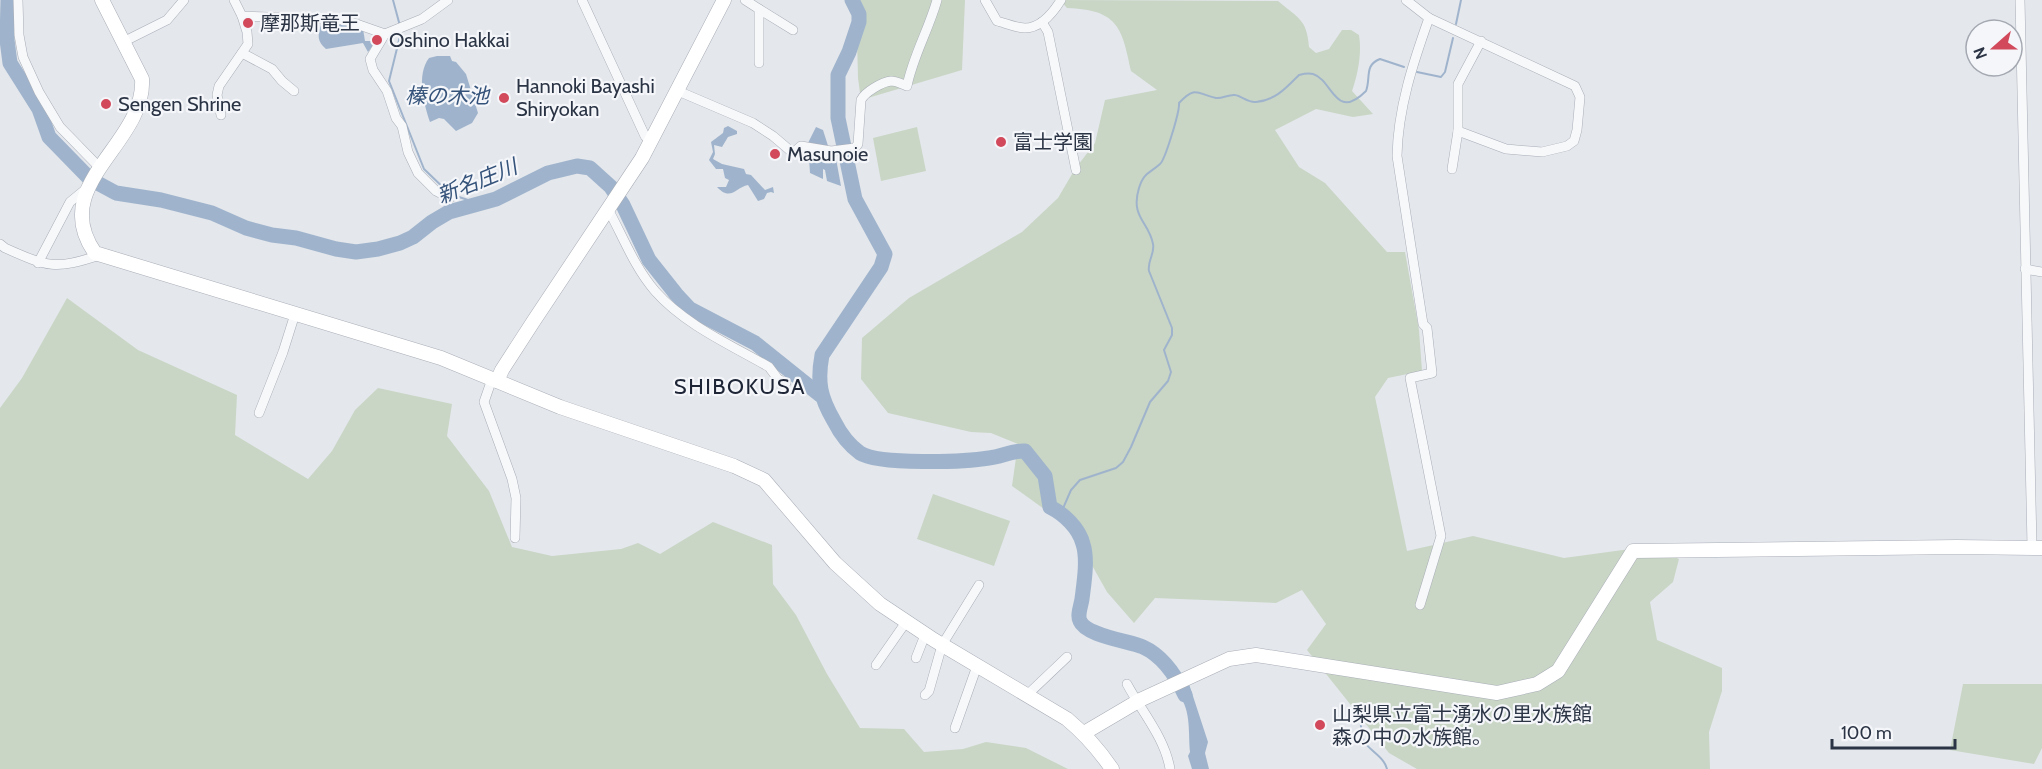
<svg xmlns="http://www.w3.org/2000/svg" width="2042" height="769" viewBox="0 0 2042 769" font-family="Cabin,'Noto Sans JP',sans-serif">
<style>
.green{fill:#c9d6c5}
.water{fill:#9fb4cc}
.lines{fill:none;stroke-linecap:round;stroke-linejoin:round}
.stream{stroke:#9fb4cc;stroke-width:2}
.river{stroke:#9fb4cc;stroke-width:15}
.street-casing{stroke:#a9aeb7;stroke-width:10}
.secondary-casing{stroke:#a9aeb7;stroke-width:15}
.street{stroke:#f7f8fa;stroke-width:9}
.secondary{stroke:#fff;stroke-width:14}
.poi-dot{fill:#d1495b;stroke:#f4f6f9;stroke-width:2}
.labels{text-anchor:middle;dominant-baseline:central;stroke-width:4.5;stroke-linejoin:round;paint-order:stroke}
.poi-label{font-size:20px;fill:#2b3445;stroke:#f4f6f9;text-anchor:start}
.water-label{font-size:21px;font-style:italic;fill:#34527a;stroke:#f4f6f9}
.quarter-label{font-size:22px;letter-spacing:1.5px;fill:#1d2536;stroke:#f4f6f9}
</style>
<rect width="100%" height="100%" fill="#e4e7ec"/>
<g class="green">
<polygon points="856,0 965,0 962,70 861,100 858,78"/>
<path d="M1060,0L1278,1C1298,18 1307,19 1309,47L1316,53L1329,49L1342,30H1351L1359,35C1362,53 1358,74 1352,91L1373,114L1353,117L1316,109L1275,130L1299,167L1325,183L1387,252H1405L1419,330L1422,371L1388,378L1375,397L1407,551L1473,536L1564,558L1652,546L1679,559L1673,582L1650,602L1657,640L1722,668V691L1709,732L1710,769H1417L1389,753L1307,650L1326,624L1302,590L1276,603L1155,598L1134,623L1107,592L1080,544L1065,524L1012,486L1018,444L991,433L971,432L888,413L861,379L862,338L909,298L1022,232L1058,198L1075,169L1095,143L1105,100L1157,90L1131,71C1122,26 1117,10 1067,8Z"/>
<polygon points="917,127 926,171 881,181 873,138"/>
<polygon points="67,298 138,350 237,395 235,435 308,479 332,451 355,410 378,388 452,404 447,436 489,491 512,547 552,556 621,549 638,543 660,554 713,522 772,545 773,584 796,615 827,674 860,728 904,729 924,752 963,749 986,742 1026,748 1068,769 0,769 0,408 22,378"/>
<polygon points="933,494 1010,521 994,566 917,539"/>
<polygon points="1963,684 2042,684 2042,748 2034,764 1950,750"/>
</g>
<g class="water">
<path d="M322,22L349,24L363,29L365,41H372L374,44L368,52L363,43L326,49C316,40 318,34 322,22Z"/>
<path d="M437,56H450L452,61L456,62L466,74L478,113L472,123L456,131L444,119L439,118L430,122C424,104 416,75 429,58Z"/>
<path d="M728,126L737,131V134L728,137L722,147L714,145L715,154L713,159L722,164L744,169L746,174L751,175L765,190L773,187L774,193L771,192L767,193L764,199L758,201L748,185C736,187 731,202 717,187H726L729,180L725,178L723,169H716L709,160L713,152L711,142L723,133L724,128Z"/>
<polygon points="816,127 823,130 830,152 835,153 841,186 827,181 825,170 823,169 823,179 810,173 808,143"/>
<path d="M1189,684L1208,742L1205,753L1209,769H1192L1188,756L1190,752C1188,731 1192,707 1175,690Z"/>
</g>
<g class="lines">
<g class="stream">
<polyline points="393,0 400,26"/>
<polyline points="1456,24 1461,0"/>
<polyline points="401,32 389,81 424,169 450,194 474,202 485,203"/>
<polyline points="1417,72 1441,77 1445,72 1453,38"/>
<path d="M1061,513L1071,490L1080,480L1116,468L1123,462L1131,447L1150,402L1168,381L1171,372L1164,350L1172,335V328L1149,271C1147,261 1155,254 1153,244C1149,222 1130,217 1139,188C1144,172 1149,174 1160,164C1165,160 1180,111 1179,103C1196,85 1197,94 1216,98C1222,99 1229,94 1235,95C1242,96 1248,103 1256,102C1276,100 1286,88 1299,75C1303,74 1309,73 1313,74C1333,80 1335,122 1366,91C1371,78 1364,65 1380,59L1404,67"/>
<path d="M1354,715L1360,719C1362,727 1360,735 1365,743C1372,752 1384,757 1387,769"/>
</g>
<g class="river">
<polyline points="8,0 7,40 10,63 39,109 49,137 90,179 116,193 161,200 212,213 246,228 272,235 296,238 336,249 356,252 378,249 400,243 413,237 432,222 449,212 496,199 548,173 577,166 590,168 611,187 623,205 649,260 676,294 690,309 755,343 820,395"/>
<path d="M852,0L859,14V22L849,52L838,75V118L855,199L885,254L881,267L822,355C817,382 820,397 834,421C840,433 849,445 860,453C878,465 965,462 989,458C1001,457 1013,450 1025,451L1045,476L1050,507C1064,514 1079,528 1083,544C1088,559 1084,583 1082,599C1081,606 1077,615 1080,621C1086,636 1130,641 1143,647C1163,656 1176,676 1185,695"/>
</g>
<g class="street-casing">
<g id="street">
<polyline points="18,0 19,35 23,57 39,92 60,127 99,167"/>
<polyline points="234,0 242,16 345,20 385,34 422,19 448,0"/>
<polyline points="582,0 645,136 651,143"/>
<polyline points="745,0 759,9 759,63"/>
<path d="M985,0L997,21C1005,23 1016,28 1025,28C1041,28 1053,13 1061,0"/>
<polyline points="1406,0 1429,18 1575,86 1580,97 1577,130 1574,141 1567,146 1542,152 1506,149 1458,131"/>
<polyline points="2020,0 2032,546"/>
<polyline points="759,9 793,30"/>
<polyline points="1042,22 1048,32 1076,170"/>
<polyline points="385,34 370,59 373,70 387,91 396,118 402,126 408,152 418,173 436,191 450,198"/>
<polyline points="123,42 167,20 184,0"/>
<polyline points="242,53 272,69 282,81 294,91"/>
<path d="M678,91L753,123L773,136L793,153L801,146L831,151L855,148L858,144L861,100C865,92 882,82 891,81C896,81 902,84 907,86C913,56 929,29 937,0"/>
<polyline points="221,115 217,95 219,86 248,44 247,32 242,16"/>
<polyline points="1452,169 1458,131 1458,84 1481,41"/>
<path d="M609,211C623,237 635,268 655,291C685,325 731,345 769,367L778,379L786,383"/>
<path d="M0,244L5,248C48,267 55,270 100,255"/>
<polyline points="38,263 70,202 87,188"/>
<polyline points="2025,269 2042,272"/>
<polyline points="492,379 484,402 512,479 516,498 515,538"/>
<polyline points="259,413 283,352 295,314"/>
<path d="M1420,605L1441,536L1410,378L1432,373L1427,328L1423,324L1397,156C1398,108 1413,63 1429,18"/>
<polyline points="916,658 925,635"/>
<polyline points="876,665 906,622"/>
<path d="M1127,684C1142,712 1165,738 1170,769"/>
<polyline points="925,695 929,691 942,645 979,585"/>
<polyline points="1027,695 1067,657"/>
<polyline points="955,728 977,666"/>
</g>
</g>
<g class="secondary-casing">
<g id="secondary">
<path d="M102,0L142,79C146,144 47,184 95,253L441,358L560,407L734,466L764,480L835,563L880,604L934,640L1067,719C1085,734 1099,750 1112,769"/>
<polyline points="497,381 502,370 533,322 642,158 724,0"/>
<polyline points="1084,733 1140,700 1229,659 1256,655 1497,693 1537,684 1558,671 1633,551 1957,547 2042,548"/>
</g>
</g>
<use href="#street" class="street"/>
<use href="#secondary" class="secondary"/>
</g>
<g class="poi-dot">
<circle cx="248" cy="23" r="6"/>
<circle cx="377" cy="40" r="6"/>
<circle cx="504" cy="98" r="6"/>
<circle cx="106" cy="104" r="6"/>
<circle cx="1001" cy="142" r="6"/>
<circle cx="775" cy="154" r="6"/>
<circle cx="1320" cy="725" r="6"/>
</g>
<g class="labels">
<g class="poi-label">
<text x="260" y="23">摩那斯竜王</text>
<text x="389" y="40">Oshino Hakkai</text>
<text x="516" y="86">Hannoki Bayashi<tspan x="516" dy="23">Shiryokan</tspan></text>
<text x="118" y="104">Sengen Shrine</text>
<text x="1013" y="142">富士学園</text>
<text x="787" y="154">Masunoie</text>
<text x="1332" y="714">山梨県立富士湧水の里水族館<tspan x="1332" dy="23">森の中の水族館。</tspan></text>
</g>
<g class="water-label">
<text x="447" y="95">榛の木池</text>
<text transform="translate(477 181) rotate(-22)">新名庄川</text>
</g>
<g class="quarter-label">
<text x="740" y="386">SHIBOKUSA</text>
</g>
</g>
<g transform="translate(1994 48) rotate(249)"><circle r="28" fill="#f4f6f9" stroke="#a4a8b1" stroke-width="1.5"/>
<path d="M0-4.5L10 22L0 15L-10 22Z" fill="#d1495b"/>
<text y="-9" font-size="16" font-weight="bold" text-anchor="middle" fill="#2b3445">N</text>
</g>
<path d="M1832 739v9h123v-9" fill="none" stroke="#2b3445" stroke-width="3"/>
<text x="1841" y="739" font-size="18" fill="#2b3445" stroke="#f4f6f9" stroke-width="4.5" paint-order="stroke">100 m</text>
</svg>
